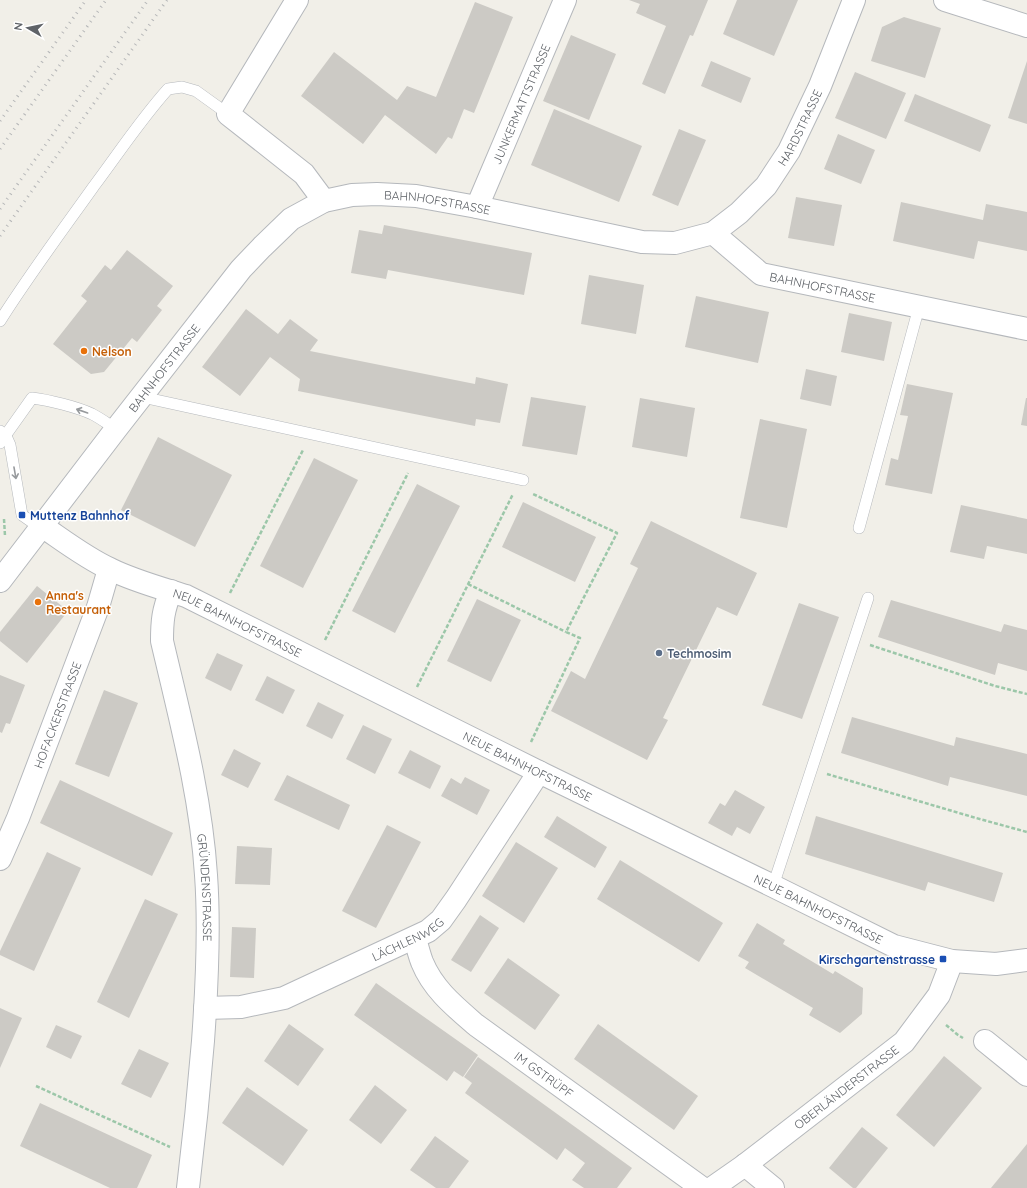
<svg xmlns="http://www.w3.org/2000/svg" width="1027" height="1188" viewBox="0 0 1027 1188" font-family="Quicksand,sans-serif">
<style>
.building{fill:#cccac5}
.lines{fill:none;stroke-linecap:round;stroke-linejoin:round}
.service-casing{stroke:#b5b8bc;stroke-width:12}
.minor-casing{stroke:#b5b8bc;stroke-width:24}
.tertiary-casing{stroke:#b5b8bc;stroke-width:24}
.path{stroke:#9cc7a9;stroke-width:2.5;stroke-dasharray:4 2;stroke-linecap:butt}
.service{stroke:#fff;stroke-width:11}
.minor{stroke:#fff;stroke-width:22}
.tertiary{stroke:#fff;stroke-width:22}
.rail{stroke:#b6b7b8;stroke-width:3;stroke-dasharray:1 5;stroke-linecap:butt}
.oneway{stroke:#979a9d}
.food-dot{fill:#e8710a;stroke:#fff;stroke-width:1.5}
.transit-dot{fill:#1a4fb4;stroke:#fff;stroke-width:1.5}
.service-dot{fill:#5c6f8a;stroke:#fff;stroke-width:1.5}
.labels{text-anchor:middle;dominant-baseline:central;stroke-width:3;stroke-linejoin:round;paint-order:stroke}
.street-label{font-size:12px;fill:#5f6368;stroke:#fff}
.food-label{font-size:12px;font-weight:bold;fill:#c56008;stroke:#fff;text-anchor:start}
.transit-label{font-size:12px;font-weight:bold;fill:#164399;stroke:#fff;text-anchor:start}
.service-label{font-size:12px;font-weight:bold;fill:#4e5e75;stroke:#fff;text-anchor:start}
</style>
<rect width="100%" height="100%" fill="#f1efe8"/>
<g class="building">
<polygon points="629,0 708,0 693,36 690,35 665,94 642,84 666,26 636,13 640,4"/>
<polygon points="737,0 798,0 774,56 723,34"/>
<polygon points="475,2 513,17 474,113 464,109 452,139 448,137 436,154 385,115 363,144 301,96 334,52 397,100 407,86 436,97"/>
<polygon points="904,17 941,28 925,78 871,61 882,27"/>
<polygon points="571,35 616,54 589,120 543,101"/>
<polygon points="711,61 751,78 741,103 701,86"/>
<polygon points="1027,61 1027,124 1008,118"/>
<polygon points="855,72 906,93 886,139 835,118"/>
<polygon points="915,94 991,125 980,152 904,121"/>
<polygon points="554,109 642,146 619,202 531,165"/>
<polygon points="679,129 706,140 678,206 652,195"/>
<polygon points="838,134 875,150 861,184 824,169"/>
<polygon points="796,197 842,205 834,246 788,238"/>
<polygon points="901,202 983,220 986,204 1027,212 1027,251 978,241 974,259 893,241"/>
<polygon points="384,225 532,253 524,295 388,270 386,279 351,273 359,230 382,234"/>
<polygon points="127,250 173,286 157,306 162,310 137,342 132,338 104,372 91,374 53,344 87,301 81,296 105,265 111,270"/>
<polygon points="589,275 644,285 636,334 581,324"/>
<polygon points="696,296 769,312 758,363 685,347"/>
<polygon points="246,309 278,334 290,319 318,340 310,351 475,384 476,377 508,384 500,423 476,419 475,426 298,391 300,379 270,357 240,396 202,367"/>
<polygon points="849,313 892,322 884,361 841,352"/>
<polygon points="806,369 837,376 831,406 800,399"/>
<polygon points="907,384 953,393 932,494 885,485 891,458 898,460 908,416 900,415"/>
<polygon points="531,397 586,406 577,455 522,446"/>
<polygon points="640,398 695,408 687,457 632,447"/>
<polygon points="1026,398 1027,398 1027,426 1021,425"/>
<polygon points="760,419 807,429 787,528 740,518"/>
<polygon points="158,437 232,475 195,547 121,510"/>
<polygon points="314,458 358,480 303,588 260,566"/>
<polygon points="417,484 460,506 395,633 352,611"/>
<polygon points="523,502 596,537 575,582 502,547"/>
<polygon points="961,505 1027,519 1027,554 987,546 984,559 950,552"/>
<polygon points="651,521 757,573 737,616 717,607 663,718 668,720 647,760 551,711 571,671 585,679 638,568 630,564"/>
<polygon points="37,586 68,611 27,663 0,641 0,632"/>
<polygon points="477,599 521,620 491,682 447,661"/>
<polygon points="891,600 1001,632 1004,624 1027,630 1027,671 998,663 995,675 878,637"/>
<polygon points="799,603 839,617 802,719 762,705"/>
<polygon points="217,653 243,665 231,691 205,678"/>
<polygon points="0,675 25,685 10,724 6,723 2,733 0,732"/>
<polygon points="267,676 295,690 283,714 255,700"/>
<polygon points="104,690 138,703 109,777 75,764"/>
<polygon points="318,702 344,715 332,739 306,726"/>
<polygon points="852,717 954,746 956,737 1027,754 1027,796 950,777 948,786 841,753"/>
<polygon points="363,725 392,739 375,774 346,759"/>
<polygon points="234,749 261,763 248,788 221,775"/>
<polygon points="410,750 441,766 430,789 398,773"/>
<polygon points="287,775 350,805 339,830 274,800"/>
<polygon points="465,777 490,790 477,815 441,796 451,778 461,784"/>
<polygon points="60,780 173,833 152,876 40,823"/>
<polygon points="735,790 765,807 750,834 737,827 732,836 708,823 720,803 725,806"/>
<polygon points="557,816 607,847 595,868 544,837"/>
<polygon points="816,816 1003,873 994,902 928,882 925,891 805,854"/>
<polygon points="387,825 421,842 376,928 342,911"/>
<polygon points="516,842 558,868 524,923 482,896"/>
<polygon points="237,846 272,848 270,885 235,884"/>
<polygon points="47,852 81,868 34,971 0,955 0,951"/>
<polygon points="620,860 723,923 699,962 597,899"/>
<polygon points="145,899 178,914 129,1018 97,1002"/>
<polygon points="480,915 499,928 471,972 451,960"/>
<polygon points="757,923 785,940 783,944 833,974 835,971 863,988 862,1014 840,1033 809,1015 813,1008 745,968 749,962 738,956"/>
<polygon points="232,927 256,928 254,978 230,977"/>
<polygon points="508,958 560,995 535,1030 484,993"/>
<polygon points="376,983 478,1055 463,1077 454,1071 447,1081 354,1015"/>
<polygon points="0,1008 22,1018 0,1068"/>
<polygon points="289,1024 324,1049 298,1086 264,1061"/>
<polygon points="598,1024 698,1096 674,1130 574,1059"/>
<polygon points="56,1025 82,1036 71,1059 46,1047"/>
<polygon points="139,1049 169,1063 151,1098 121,1084"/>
<polygon points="944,1056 982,1088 934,1147 896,1115"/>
<polygon points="478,1057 632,1168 617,1188 584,1188 572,1180 585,1163 565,1148 557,1160 465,1093 472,1083 464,1077"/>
<polygon points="375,1085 407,1110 381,1144 349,1120"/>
<polygon points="247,1087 308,1130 283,1166 222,1123"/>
<polygon points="40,1103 152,1155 137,1188 110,1188 20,1146"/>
<polygon points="862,1127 888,1148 856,1188 853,1188 829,1168"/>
<polygon points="435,1136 469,1161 449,1188 436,1188 410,1170"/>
<polygon points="1027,1144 1027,1188 991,1188"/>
</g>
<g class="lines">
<g class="service-casing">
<g id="service">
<path d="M0,321C29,275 62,231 94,186C118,154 141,119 168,89L182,87L196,91L228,114"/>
<polyline points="142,397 523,480"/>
<polyline points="0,431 6,436 10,445 22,515 32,522 42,526"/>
<path d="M0,443L32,398C49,400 77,407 92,414C100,418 108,424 116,429"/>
<polyline points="859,528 919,307"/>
<polyline points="773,886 868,598"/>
</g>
</g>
<g class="minor-casing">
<g id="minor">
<polyline points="297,0 228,114 304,174 324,201"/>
<polyline points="945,0 1027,26"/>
<path id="s1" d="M477,207L565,0"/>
<path id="s2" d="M713,233L761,274L1027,329"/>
<path id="s3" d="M171,591C163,610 162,621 162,641C180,718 201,796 206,875C210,930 207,986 203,1041C199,1090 194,1139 188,1188"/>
<path id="s4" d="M415,938C417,946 419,954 422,962C433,989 454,1006 476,1025L702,1188"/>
<path id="s5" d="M205,1008L241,1007L284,998L428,931L441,920L456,899L539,772"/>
<polyline points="985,1041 1027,1075"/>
<polyline points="745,1165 773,1188"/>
<path id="s6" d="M712,1188L745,1165L904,1042L939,995L952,961"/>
</g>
</g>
<g class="tertiary-casing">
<g id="tertiary">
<path id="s7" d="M42,526C64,541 86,558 110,569C134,581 161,588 186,596L539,772L773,886L894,946L952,961L996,964L1027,960"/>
<path id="s8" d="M0,581L116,429L241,269L262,247L291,219L324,201L352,195L377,194L416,196L477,207L642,242L675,243L713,233L739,213L766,186L789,151L820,86L854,0"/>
<path id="s9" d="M0,859L18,818L98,607L109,569"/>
</g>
</g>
<g class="path">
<polyline points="4,519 5,536"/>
<polyline points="468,584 566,632"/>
<polyline points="230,593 303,450"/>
<polyline points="325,640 408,473"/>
<polyline points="870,645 995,686 1027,694"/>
<polyline points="417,687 513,494"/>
<polyline points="531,742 580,638 566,632 617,533 533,494"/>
<polyline points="827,774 976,818 1027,832"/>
<polyline points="946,1025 958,1035 963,1038"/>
<polyline points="36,1086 170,1147"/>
</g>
<use href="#service" class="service"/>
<use href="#minor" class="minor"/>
<use href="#tertiary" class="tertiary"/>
<g class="rail">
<polyline points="0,121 86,0"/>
<polyline points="0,149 106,0"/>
<polyline points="0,209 148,0"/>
<polyline points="0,236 167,0"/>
</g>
</g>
<defs><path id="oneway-shaft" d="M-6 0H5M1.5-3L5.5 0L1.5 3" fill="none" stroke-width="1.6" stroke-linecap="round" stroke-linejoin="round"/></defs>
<g class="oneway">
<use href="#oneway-shaft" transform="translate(82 411) rotate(-161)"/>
<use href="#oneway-shaft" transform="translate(15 473) rotate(80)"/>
</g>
<g class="food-dot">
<circle cx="84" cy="351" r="4"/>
<circle cx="38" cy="602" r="4"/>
</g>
<g class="transit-dot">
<rect x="18" y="511" width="8" height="8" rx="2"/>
<rect x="939" y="955" width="8" height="8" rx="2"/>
</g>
<circle class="service-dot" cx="659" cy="653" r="4"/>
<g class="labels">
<g class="street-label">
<text stroke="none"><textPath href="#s1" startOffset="112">JUNKERMATTSTRASSE</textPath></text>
<text stroke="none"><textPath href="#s8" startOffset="1037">HARDSTRASSE</textPath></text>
<text stroke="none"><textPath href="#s8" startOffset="617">BAHNHOFSTRASSE</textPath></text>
<text stroke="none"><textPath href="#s2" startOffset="126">BAHNHOFSTRASSE</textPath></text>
<text stroke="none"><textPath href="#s8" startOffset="269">BAHNHOFSTRASSE</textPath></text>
<text stroke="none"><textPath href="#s7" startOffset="219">NEUE BAHNHOFSTRASSE</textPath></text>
<text stroke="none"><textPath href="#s9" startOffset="155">HOFACKERSTRASSE</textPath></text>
<text stroke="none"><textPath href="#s7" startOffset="543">NEUE BAHNHOFSTRASSE</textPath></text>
<text stroke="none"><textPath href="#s3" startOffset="302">GRÜNDENSTRASSE</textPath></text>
<text stroke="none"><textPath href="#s7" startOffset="867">NEUE BAHNHOFSTRASSE</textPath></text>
<text stroke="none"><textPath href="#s5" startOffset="217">LÄCHLENWEG</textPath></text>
<text stroke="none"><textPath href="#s4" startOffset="193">IM GSTRÜPF</textPath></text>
<text stroke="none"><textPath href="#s6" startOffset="168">OBERLÄNDERSTRASSE</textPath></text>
</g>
<g class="food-label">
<text x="92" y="351">Nelson</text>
<text x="46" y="595">Anna's<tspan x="46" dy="14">Restaurant</tspan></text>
</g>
<g class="transit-label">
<text x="30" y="515">Muttenz Bahnhof</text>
<text x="935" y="959" text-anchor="end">Kirschgartenstrasse</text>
</g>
<g class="service-label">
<text x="667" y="653">Techmosim</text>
</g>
</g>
<g transform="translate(28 28) rotate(279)" stroke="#ffffff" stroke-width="3" paint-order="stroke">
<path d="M0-3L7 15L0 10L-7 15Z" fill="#5f6368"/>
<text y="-6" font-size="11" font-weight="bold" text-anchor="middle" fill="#5f6368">N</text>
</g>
</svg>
